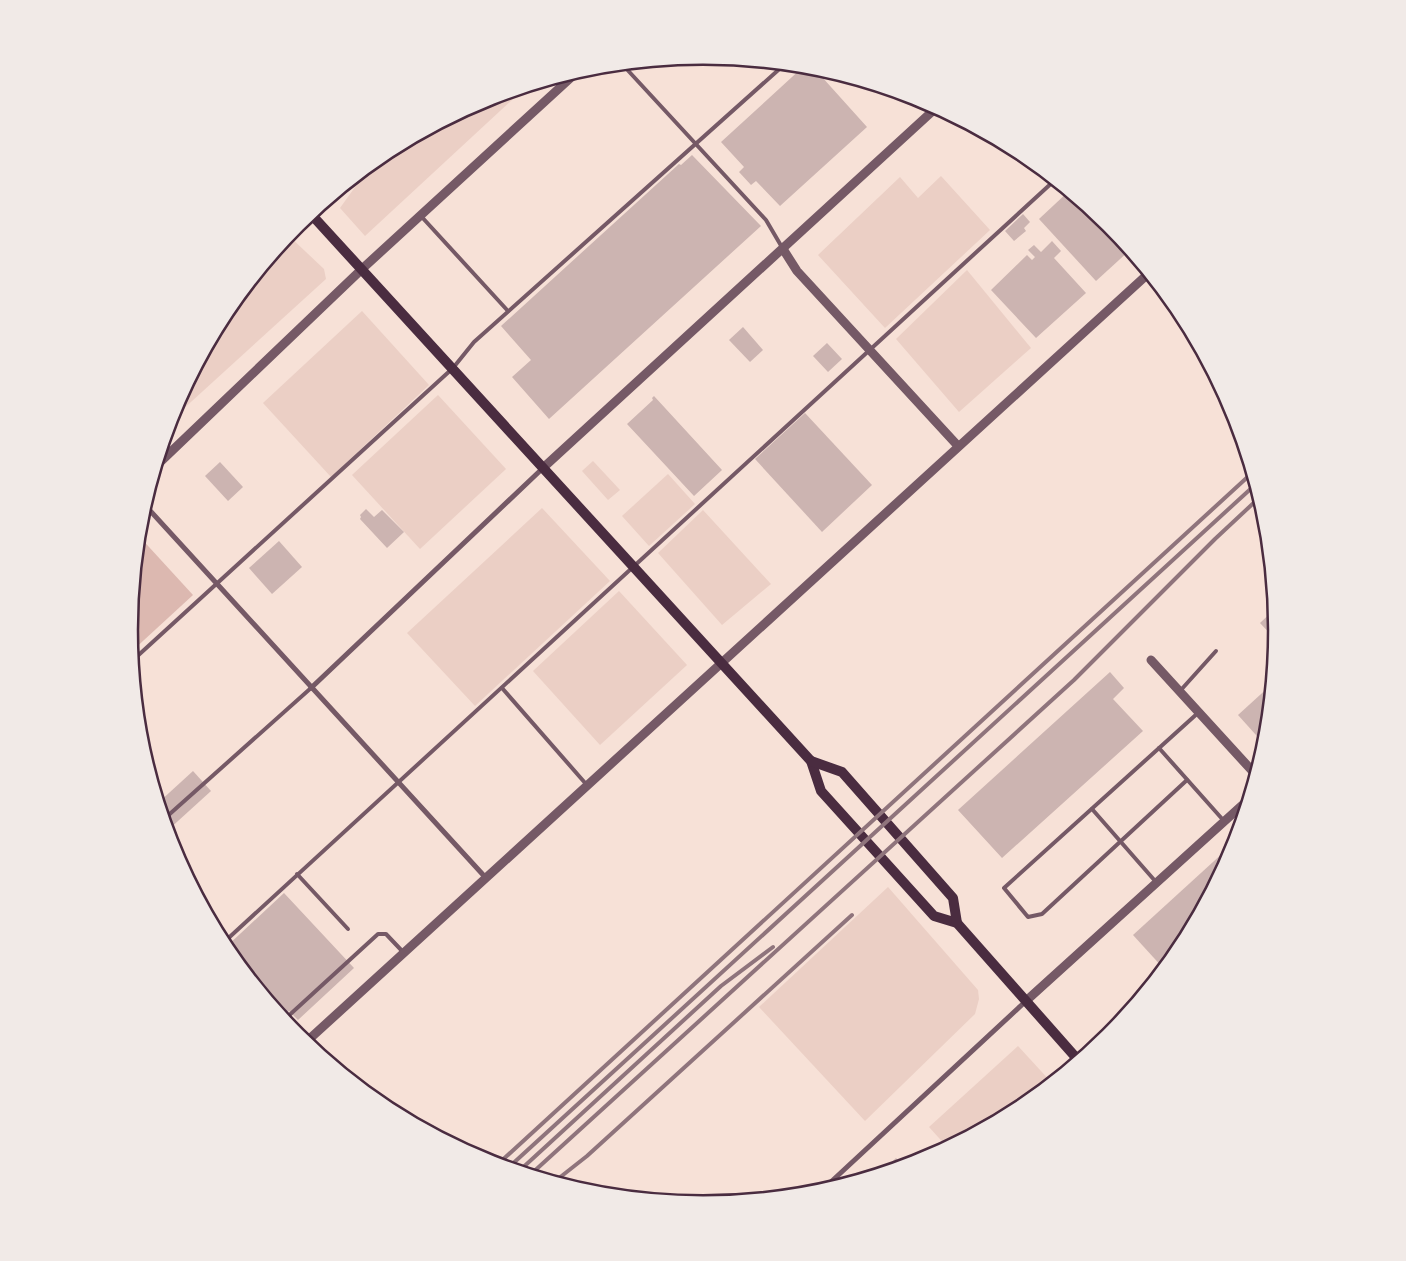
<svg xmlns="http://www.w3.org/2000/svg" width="1406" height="1261" viewBox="0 0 1406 1261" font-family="'Public Sans',sans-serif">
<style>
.green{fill:#ebcfc5}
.water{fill:#dcb8b0}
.building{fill:#ccb4b1}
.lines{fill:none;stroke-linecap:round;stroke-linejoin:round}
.service{stroke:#755966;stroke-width:4}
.minor{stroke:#755966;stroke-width:5}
.tertiary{stroke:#755966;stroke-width:9}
.secondary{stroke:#4a2c40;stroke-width:10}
.rail{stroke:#8f747c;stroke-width:4}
.rim{fill:none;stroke:#4a2c40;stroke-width:2.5}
</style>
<rect width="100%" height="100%" fill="#f7e1d7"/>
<g class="green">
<polygon points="507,93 513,99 365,236 340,208 373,162 384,153 484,100"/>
<polygon points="941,176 990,230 885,328 818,255 900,177 918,198"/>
<polygon points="288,235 324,269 326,279 169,422 173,410 226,311"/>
<polygon points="967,270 1031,348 959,412 896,339"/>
<polygon points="362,311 429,385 331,477 263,403"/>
<polygon points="438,395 506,469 420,549 352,475"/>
<polygon points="593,461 620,490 608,500 582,471"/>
<polygon points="668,474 695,504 649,546 622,516"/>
<polygon points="542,508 610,581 475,706 407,633"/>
<polygon points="703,510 771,584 722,625 658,553"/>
<polygon points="619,591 687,665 600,745 533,671"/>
<polygon points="888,887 978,990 979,999 975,1014 865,1121 759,1007"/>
<polygon points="1018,1046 1052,1083 1022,1108 948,1148 929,1127"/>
</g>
<polygon class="water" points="138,535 193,595 131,652 129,630"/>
<g class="building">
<polygon points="804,66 813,67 867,127 780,206 756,181 751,185 739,172 744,167 721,142"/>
<polygon points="692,155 761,226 549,419 512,377 531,360 501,326 679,164 681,165"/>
<polygon points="1069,191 1109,225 1130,250 1096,281 1039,219"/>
<polygon points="1023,214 1030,222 1024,228 1026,231 1014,241 1005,231"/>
<polygon points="1052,241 1061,251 1054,258 1086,293 1036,338 991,290 1027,255 1032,260 1035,257 1028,250 1034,245 1041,252"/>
<polygon points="743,327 763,350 750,362 729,340"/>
<polygon points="827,343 842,359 828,372 813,356"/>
<polygon points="654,396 722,470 694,496 627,424 653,400 652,398"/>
<polygon points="805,413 872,485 822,532 755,459"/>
<polygon points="220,462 243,487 228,501 205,476"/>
<polygon points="366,509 374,517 382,510 404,532 387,548 360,519 361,517 360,515"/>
<polygon points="279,541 302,567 272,594 249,568"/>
<polygon points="1275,609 1277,631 1276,640 1260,623"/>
<polygon points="1110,672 1124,688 1113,699 1143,731 1002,858 958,810"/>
<polygon points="1272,684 1266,743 1265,745 1238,715"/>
<polygon points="193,771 211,791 167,831 158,803"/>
<polygon points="1236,841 1233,851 1180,950 1164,969 1133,935"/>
<polygon points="284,893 354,968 298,1020 289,1011 282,1018 266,999 271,996 226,947"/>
<polygon points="896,1158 904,1167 878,1175"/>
</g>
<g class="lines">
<g class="service">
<polyline points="622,64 766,220 783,249"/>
<polyline points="420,215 508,311"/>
<polyline points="132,661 453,368 474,342 785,64"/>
<polyline points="502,688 586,784"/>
<polyline points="1180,691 1216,651"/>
<polyline points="1159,748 1224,821"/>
<polyline points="1187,780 1042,914 1028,917 1004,888 1199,712"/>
<polyline points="1092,809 1156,882"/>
<polyline points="163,820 311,688"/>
<polyline points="297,874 348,929"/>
<polyline points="222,944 1055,180"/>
<polyline points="284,1020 378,934 386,934 404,953"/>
</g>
<g class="minor">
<polyline points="144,504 486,878"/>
<polyline points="311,688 543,468"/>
<polyline points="819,1193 1026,1001"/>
</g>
<g class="tertiary">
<polyline points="783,249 797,271 958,446"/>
<polyline points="155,467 362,269 577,72"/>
<polyline points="544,467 937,107"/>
<polyline points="1151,660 1256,775"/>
<polyline points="1027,1000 1249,799"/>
<polyline points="305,1043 1149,273"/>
</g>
<g class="secondary">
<polyline points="310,213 811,761 821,791 934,916 957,923 1079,1061"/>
<polyline points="811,761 842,772 953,898 957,923"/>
</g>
<g class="rail">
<polyline points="497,1165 1252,473"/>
<polyline points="508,1168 1256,484"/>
<polyline points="518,1172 721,986 773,947"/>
<polyline points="530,1175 1074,680 1215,539 1260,497"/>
<polyline points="554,1182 587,1156 852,915"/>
</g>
</g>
<path d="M0 0H1406V1261H0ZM138 630a565 565 0 1 1 1130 0a565 565 0 1 1-1130 0Z" fill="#f1eae7" fill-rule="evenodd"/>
<path class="rim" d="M138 630a565 565 0 1 1 1130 0a565 565 0 1 1-1130 0Z"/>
</svg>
